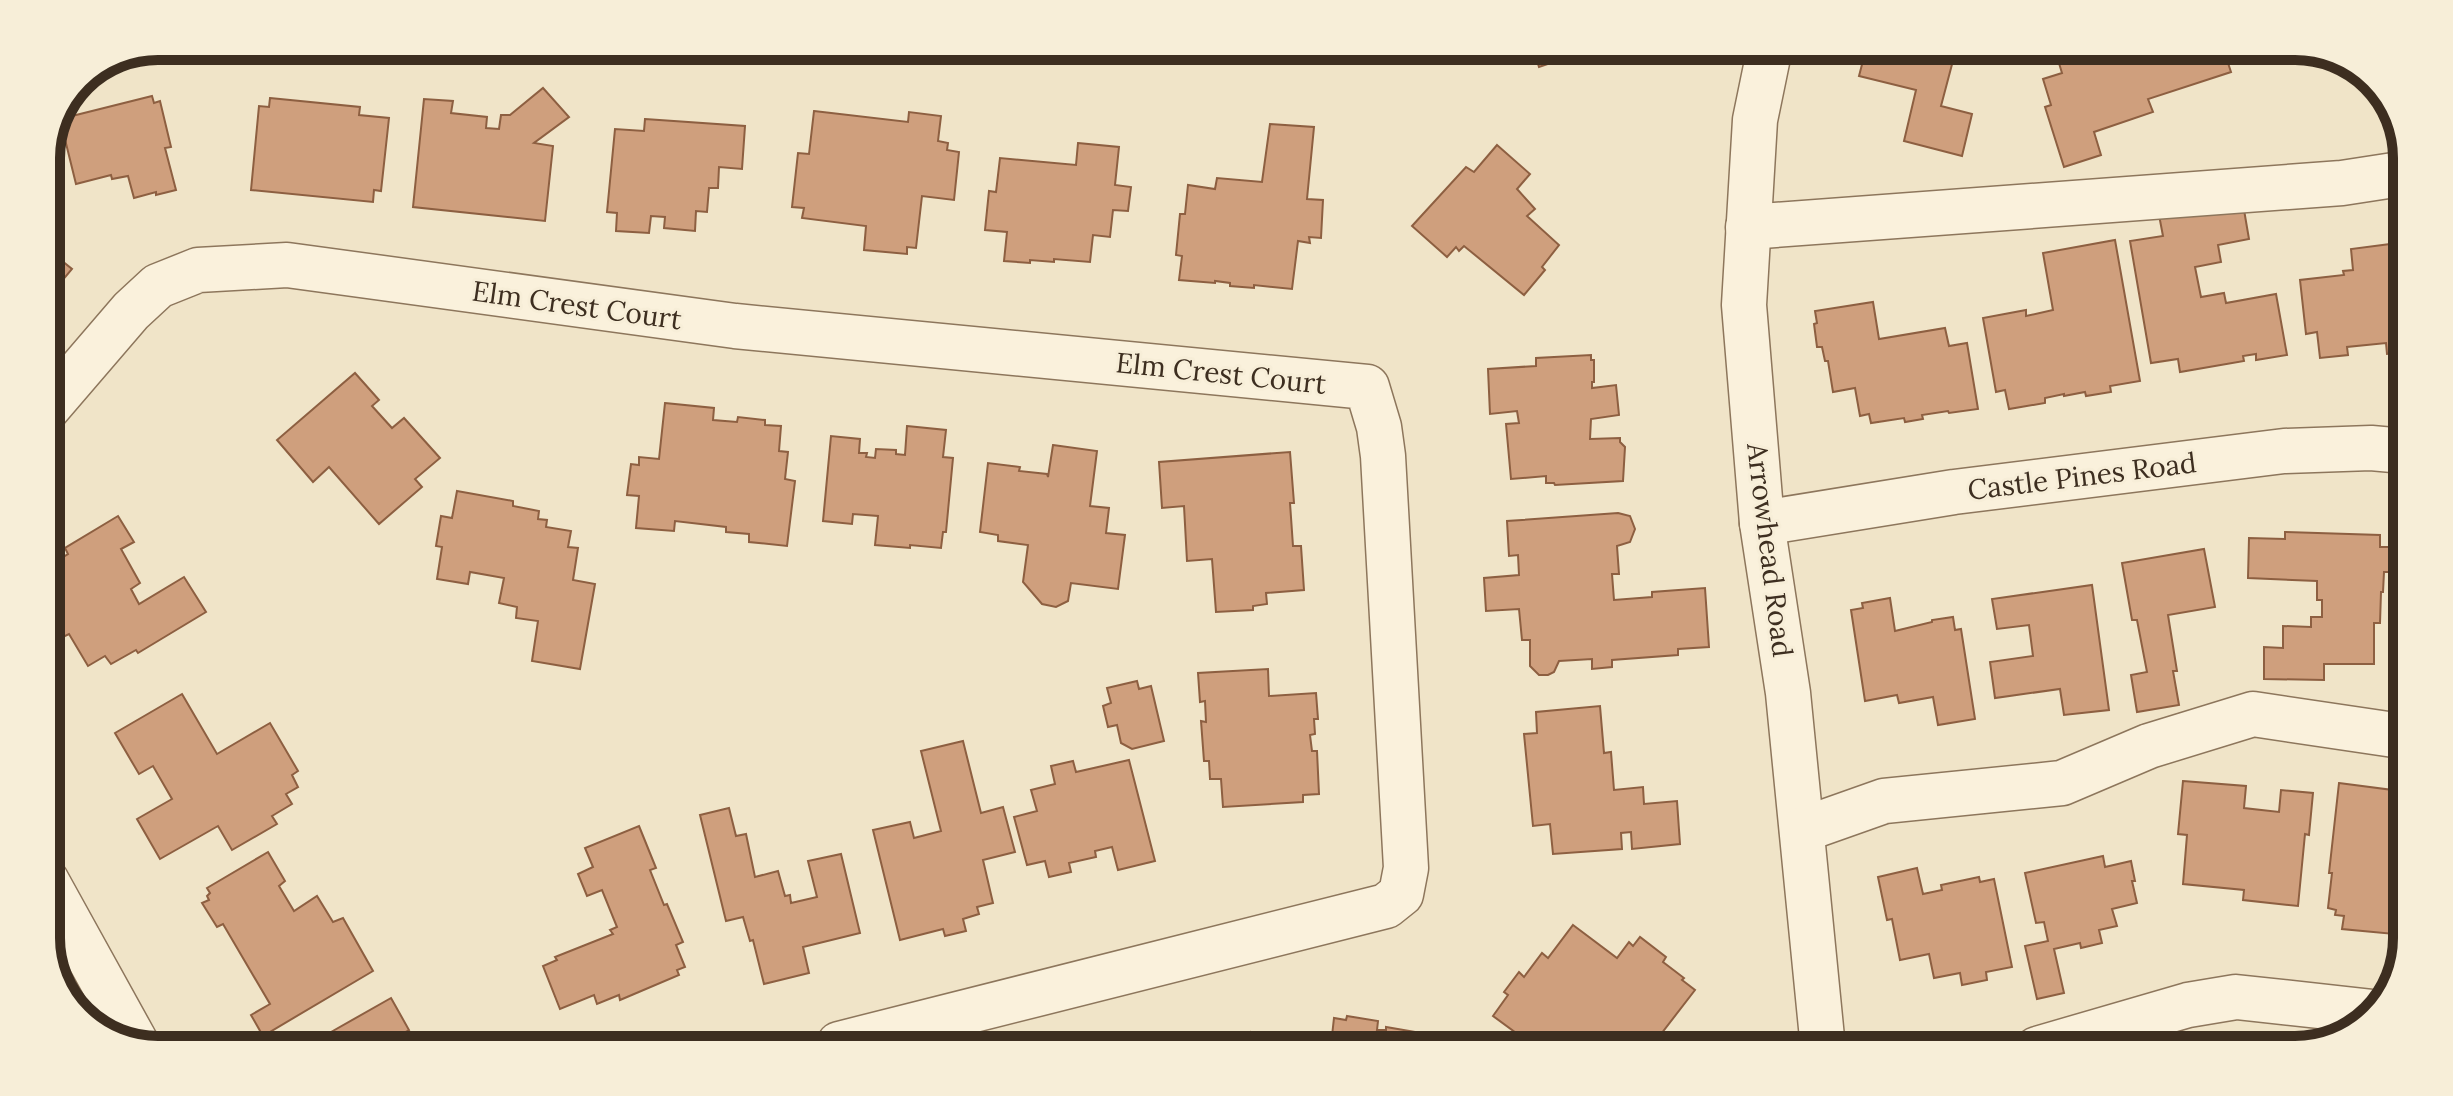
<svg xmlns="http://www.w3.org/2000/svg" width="2453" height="1096" viewBox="0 0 2453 1096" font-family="Lora,serif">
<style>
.building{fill:#cf9f7d;stroke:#8d5f41;stroke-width:2}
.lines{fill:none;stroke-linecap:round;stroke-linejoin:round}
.minor-casing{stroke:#8d765c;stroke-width:47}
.minor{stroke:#faf1dc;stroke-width:44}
.labels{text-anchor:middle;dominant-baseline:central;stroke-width:6;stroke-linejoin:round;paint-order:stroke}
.street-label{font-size:28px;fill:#3d2e20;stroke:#f7eed8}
.rim{fill:none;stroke:#3d2e20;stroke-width:10}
</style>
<rect width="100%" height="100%" fill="#f0e4c8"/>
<g class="building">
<polygon points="1534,51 1583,52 1539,67"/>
<polygon points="1865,53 1955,53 1941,106 1972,114 1962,156 1904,141 1916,90 1859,76"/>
<polygon points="2078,54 2083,54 2084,58 2096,54 2225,54 2231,72 2148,99 2153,112 2094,132 2101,155 2064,167 2045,107 2051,105 2043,79 2062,73 2058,60"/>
<polygon points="543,88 569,117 534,143 553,146 545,221 413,207 424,99 453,101 451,113 487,117 486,128 499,129 501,115 510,115"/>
<polygon points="152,96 154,103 160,101 171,147 165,148 176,190 156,195 156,192 134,198 128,176 112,179 111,175 76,184 60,119"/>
<polygon points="270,98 360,107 359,115 389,118 381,191 374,190 373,202 251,190 259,106 269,107"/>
<polygon points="814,111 908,122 909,112 941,116 938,141 948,143 947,150 959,152 954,200 922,196 916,248 907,247 907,254 864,250 866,226 802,218 804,208 792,207 798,153 809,154"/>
<polygon points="645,119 745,126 742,169 719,167 718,188 709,188 707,212 696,211 695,231 664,228 665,217 651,216 649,233 616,231 617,213 607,212 615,129 644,131"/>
<polygon points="1270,124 1314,127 1307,199 1323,200 1321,238 1309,237 1310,243 1298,241 1292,289 1254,285 1254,288 1230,286 1230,283 1215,281 1215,283 1179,280 1182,256 1176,255 1180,214 1185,214 1188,185 1215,189 1217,178 1262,182"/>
<polygon points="1078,143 1119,147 1115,185 1131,187 1128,211 1113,210 1110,237 1093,235 1090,262 1054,259 1054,262 1030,260 1030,263 1004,261 1007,232 985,230 989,191 996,192 1000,158 1076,165"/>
<polygon points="1497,145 1530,174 1517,189 1535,209 1527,216 1559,245 1542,267 1545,270 1524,295 1464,246 1459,251 1456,247 1447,257 1412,226 1466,167 1474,172"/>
<polygon points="2243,204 2249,239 2218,245 2221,262 2195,267 2201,297 2224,293 2226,303 2276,294 2287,355 2256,360 2256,354 2243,356 2244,361 2180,372 2178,359 2151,363 2130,241 2163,236 2159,215"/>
<polygon points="2115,240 2140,381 2110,386 2111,392 2086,396 2085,392 2064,396 2064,394 2045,398 2045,403 2009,409 2005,390 1996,392 1983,318 2026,310 2026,316 2053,310 2043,253"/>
<polygon points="2406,242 2405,352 2387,354 2386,343 2347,347 2348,355 2320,358 2317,332 2306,334 2300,280 2344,275 2343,271 2353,270 2351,249"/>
<polygon points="46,248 72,269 46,300"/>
<polygon points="1873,302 1879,339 1945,328 1949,346 1967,343 1978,409 1949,413 1948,411 1922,415 1923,419 1905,422 1904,418 1871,423 1869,414 1860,416 1855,388 1833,392 1828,361 1825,361 1822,347 1817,347 1814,324 1817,323 1815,311"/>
<polygon points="1591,355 1591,360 1594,360 1594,382 1592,382 1592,388 1616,385 1619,415 1591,419 1590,439 1620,438 1620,442 1625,447 1623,481 1555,485 1554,483 1546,483 1546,476 1511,479 1506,424 1519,423 1517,411 1490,414 1488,369 1536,366 1536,358"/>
<polygon points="355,373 379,400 372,406 392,428 404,418 440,458 415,479 422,487 379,524 329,467 313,482 277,440"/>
<polygon points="665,403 714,408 713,420 737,422 738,417 765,420 765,425 781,426 779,451 788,452 785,479 795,481 787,546 749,542 749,534 726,532 726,527 675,521 674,531 636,528 639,496 627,495 631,464 639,465 639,457 659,459"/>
<polygon points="907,426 946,430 943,457 953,458 946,532 943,532 941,548 910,545 910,548 875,545 878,516 853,514 852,524 823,521 831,436 860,439 859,453 867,453 866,457 875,458 876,449 896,450 896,454 905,455"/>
<polygon points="1053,445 1097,451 1090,506 1109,508 1106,533 1125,535 1118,589 1071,583 1068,601 1056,607 1042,604 1023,582 1028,545 998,541 998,535 980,532 988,463 1020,467 1019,471 1047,474 1048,477"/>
<polygon points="1290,452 1294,503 1290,503 1293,546 1301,546 1304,590 1266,593 1267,604 1253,606 1253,610 1216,612 1212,559 1187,561 1184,506 1162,508 1159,462"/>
<polygon points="457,491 513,501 513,506 539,511 538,519 547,520 546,527 571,531 568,547 578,548 573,580 595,584 580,669 532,661 538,621 516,618 517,607 499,603 504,578 470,572 468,584 437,579 442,547 436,546 441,516 452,518"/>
<polygon points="1618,513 1630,516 1635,529 1630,542 1617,546 1619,574 1612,574 1614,600 1652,597 1652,592 1705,588 1709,647 1678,649 1678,655 1612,660 1612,667 1592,669 1592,659 1559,661 1554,672 1548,675 1539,675 1530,666 1530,640 1522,640 1519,609 1486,611 1484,578 1519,575 1518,555 1509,556 1507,521"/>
<polygon points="118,516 134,542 121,549 140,583 131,589 139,604 184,577 206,612 138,653 136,650 111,664 105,656 88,666 69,634 63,637 52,617 57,615 46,598 46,567 68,554 65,548"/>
<polygon points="2285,532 2380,535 2380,547 2390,547 2390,572 2384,572 2383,592 2381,592 2380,623 2374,623 2374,664 2324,664 2324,680 2264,679 2264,647 2283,648 2283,626 2311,627 2311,617 2322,617 2322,600 2317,600 2317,581 2248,578 2249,538 2285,539"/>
<polygon points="2204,549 2215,607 2168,615 2177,671 2173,671 2179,705 2137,712 2131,675 2147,672 2137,620 2132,620 2122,563"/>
<polygon points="2092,585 2109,710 2064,715 2060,689 1995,698 1990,662 2033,656 2029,625 1997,629 1992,599"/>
<polygon points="2402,596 2402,627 2397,627"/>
<polygon points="1890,598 1895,631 1932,622 1932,620 1953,617 1955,630 1961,629 1975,719 1938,725 1933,697 1899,703 1897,695 1865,701 1851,610 1863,608 1862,603"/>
<polygon points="1268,669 1269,696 1316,693 1318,719 1314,719 1315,734 1310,735 1312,751 1317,751 1319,794 1303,795 1303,802 1223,807 1221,779 1210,779 1209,761 1204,761 1201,721 1206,722 1205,701 1200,702 1198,673"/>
<polygon points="1137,681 1139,689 1151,686 1164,741 1132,749 1121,743 1117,725 1108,727 1103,706 1111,703 1107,688"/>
<polygon points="182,694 217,754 270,723 298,771 292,775 298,787 286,794 292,804 272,816 277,824 232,850 218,826 160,859 137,819 172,799 153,766 139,774 115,733"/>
<polygon points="1600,706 1604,753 1611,752 1614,790 1643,787 1644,804 1677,801 1680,844 1632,849 1631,832 1621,833 1622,849 1553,854 1550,824 1533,826 1524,734 1537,733 1536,712"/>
<polygon points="963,741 981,813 1003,807 1015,852 983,860 993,903 977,907 979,914 963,919 966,931 945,936 943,929 900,940 873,830 910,822 914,838 941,831 921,751"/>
<polygon points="1129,760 1155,861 1118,870 1112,847 1095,851 1096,857 1069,863 1071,872 1049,877 1045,861 1027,865 1014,817 1037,811 1031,790 1055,784 1051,766 1073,761 1076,772"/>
<polygon points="2183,781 2246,786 2244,808 2279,812 2281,790 2313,793 2309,835 2305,834 2298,906 2243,900 2244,890 2183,884 2187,835 2178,834"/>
<polygon points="2339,783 2400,791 2399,932 2394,931 2394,934 2342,929 2344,916 2335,915 2336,910 2328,908 2332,873 2329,873"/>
<polygon points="729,808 736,836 746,834 755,877 778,871 785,896 790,895 791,903 817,897 808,861 841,854 860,933 803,947 809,973 764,984 753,940 750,941 743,917 726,921 700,815"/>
<polygon points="639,826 656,868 650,870 664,905 667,904 683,942 676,945 685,967 677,970 679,975 620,1000 619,995 597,1004 594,995 560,1009 543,966 557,960 555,957 613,934 610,930 617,927 602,890 587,896 578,874 593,867 585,848"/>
<polygon points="268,852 285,881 279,886 294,911 317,896 333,922 343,918 373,971 263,1036 251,1015 270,1004 223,924 217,927 202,903 209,900 207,896 210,893 207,888"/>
<polygon points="2103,856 2105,867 2131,861 2135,881 2132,881 2137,903 2112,909 2117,926 2099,930 2102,943 2081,948 2080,943 2054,949 2064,993 2037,999 2025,946 2048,941 2044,922 2036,923 2025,873"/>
<polygon points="1917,868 1923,894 1942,890 1941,885 1979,877 1980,882 1994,879 2012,967 1986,972 1987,980 1962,985 1960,973 1934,978 1929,954 1900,960 1892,919 1887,920 1878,877"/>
<polygon points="1573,925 1617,958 1629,942 1633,946 1640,937 1666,957 1663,962 1684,978 1682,980 1695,990 1651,1047 1522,1047 1527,1041 1493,1016 1508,995 1504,992 1519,972 1524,977 1542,953 1548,958"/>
<polygon points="391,998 409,1030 388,1042 328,1042 324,1036"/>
<polygon points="1347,1016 1378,1021 1377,1030 1386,1030 1386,1027 1433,1035 1433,1047 1322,1046 1324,1035 1332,1036 1334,1018 1346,1020"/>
<polygon points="1250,1032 1254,1046 1207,1046 1206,1042"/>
</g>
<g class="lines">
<g class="minor-casing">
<g id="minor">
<polyline points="1769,52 1755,120 1744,305 1762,523 1788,693 1823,1048"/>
<polyline points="1748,227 2342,183 2407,173"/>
<polyline points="46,410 131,311 158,286 198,270 287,265 735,326 1367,387 1379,427 1383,456 1406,868 1401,894 1386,906 839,1044"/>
<polyline points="1762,523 1954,492 2284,451 2371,448 2404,451"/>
<polyline points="1802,830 1884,801 2062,783 2149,746 2253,714 2401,736"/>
<polyline points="46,880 135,1041"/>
<polyline points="2037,1049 2188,1005 2236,997 2373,1012"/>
</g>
</g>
<use href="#minor" class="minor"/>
</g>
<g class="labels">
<g class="street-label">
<text transform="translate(577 305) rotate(8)">Elm Crest Court</text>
<text transform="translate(1221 373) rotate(6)">Elm Crest Court</text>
<text transform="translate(2082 476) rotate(-7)">Castle Pines Road</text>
<text transform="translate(1770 550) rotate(83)">Arrowhead Road</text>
</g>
</g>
<path d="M0 0H2453V1096H0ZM158 60H2295A98 98 0 0 1 2393 158V938A98 98 0 0 1 2295 1036H158A98 98 0 0 1 60 938V158A98 98 0 0 1 158 60Z" fill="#f7eed8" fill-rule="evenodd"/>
<path class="rim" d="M158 60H2295A98 98 0 0 1 2393 158V938A98 98 0 0 1 2295 1036H158A98 98 0 0 1 60 938V158A98 98 0 0 1 158 60Z"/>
</svg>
